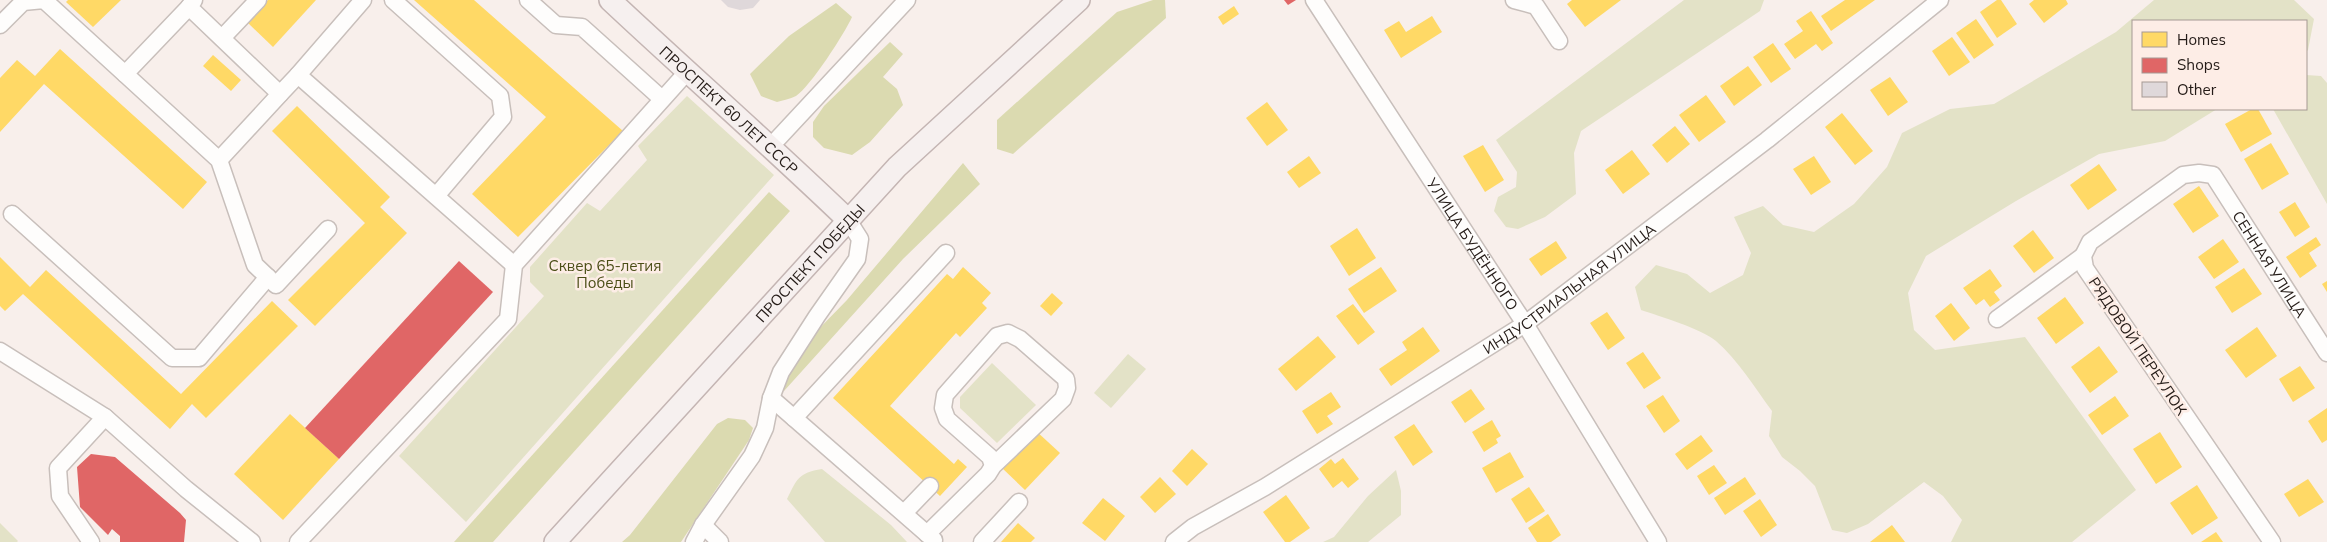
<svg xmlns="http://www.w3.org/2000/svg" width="2327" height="542" viewBox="0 0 2327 542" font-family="Mulish,sans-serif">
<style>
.green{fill:#e3e2c7}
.forest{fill:#dbdab0}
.homes{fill:#ffd966}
.shops{fill:#e06666}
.building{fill:#dfd8da}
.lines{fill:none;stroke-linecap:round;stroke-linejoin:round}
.minor-casing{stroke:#c8bfbb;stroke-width:19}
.major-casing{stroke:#c4b5b3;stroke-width:24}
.minor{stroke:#fefdfc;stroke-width:16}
.major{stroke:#f6f0ef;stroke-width:21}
.labels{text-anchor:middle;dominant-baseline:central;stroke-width:5;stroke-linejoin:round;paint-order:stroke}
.street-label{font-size:15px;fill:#241b17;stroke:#fdede6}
.park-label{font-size:15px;fill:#4b4e17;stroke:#fdede6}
</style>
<rect width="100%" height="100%" fill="#f8efeb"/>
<g class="green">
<polygon points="1684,0 1764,0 1760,11 1581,131 1574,153 1576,194 1545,217 1518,229 1506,227 1494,211 1498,197 1516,187 1517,172 1496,140"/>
<path d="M2154,0H2294L2314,19L2308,50L2306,52V21H2133V109H2217L2165,141L2099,154L2016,201L1926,256L1908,293L1914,330L1935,350L2025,337L2136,490L2072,542H1951L1962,520L1943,496L1924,482L1868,524L1847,533L1832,530L1815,486L1800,471L1782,457L1769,436L1772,411C1755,388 1738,360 1716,341C1702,329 1659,316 1641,310L1635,287L1656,265L1687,274L1710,293L1743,275L1751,253L1734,217L1763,206L1783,225L1814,232L1854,204L1887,167L1902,133L1950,109L1994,104L2116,32Z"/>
<polygon points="2306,75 2321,76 2327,83 2327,204 2273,109 2306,109"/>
<polygon points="687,96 774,175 466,522 399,456 544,296 530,282 530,267 587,203 600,211 647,160 638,146"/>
<polygon points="1128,354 1146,369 1111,408 1094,393"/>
<polygon points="992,363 1036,405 997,443 960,408 960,397"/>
<path d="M822,469L891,525L907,542H825L787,499C797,479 798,473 822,469Z"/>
<polygon points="1396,470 1401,491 1401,515 1368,542 1323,542 1334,537 1368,496"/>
<polygon points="0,523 18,541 17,542 0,542"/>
</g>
<g class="forest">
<polygon points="1153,0 1165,0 1166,18 1013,154 997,149 997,120 1117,12"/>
<path d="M836,3L852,17C845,33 810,87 796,96C790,99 783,100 777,102L761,96L750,74L789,36Z"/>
<polygon points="890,42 903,54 883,77 897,89 903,105 870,142 852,155 824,148 813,137 813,122 824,106"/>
<polygon points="963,163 980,184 903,259 784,391 772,377 847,300"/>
<polygon points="769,192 790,211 493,542 454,542"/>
<polygon points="728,418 745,420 753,428 749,440 681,542 622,542 630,535 717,424"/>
</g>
<g class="homes">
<polygon points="68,0 121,0 93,27 66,2"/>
<polygon points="268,0 316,0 273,47 247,22"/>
<polygon points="414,0 474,0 623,131 518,237 472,194 546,117"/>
<polygon points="1572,0 1621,0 1585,27 1567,4"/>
<polygon points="1845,0 1875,0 1831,31 1821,16"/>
<polygon points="1997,0 2001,0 2017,24 1997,38 1980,12"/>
<polygon points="2034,0 2066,0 2068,4 2044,23 2029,4"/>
<polygon points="1234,6 1239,14 1223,25 1218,17"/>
<polygon points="1811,11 1833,43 1822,51 1816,44 1795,59 1784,44 1803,31 1796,21"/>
<polygon points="1432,16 1442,32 1401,58 1384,30 1399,21 1406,32"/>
<polygon points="1976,19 1994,45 1974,59 1956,33"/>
<polygon points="1952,37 1970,62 1949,76 1932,51"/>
<polygon points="1773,43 1791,69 1771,83 1753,57"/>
<polygon points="60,49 207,182 183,209 44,84 0,132 0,78 17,60 35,76"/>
<polygon points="213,55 241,80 231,91 203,66"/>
<polygon points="1748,66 1762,85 1734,106 1720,86"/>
<polygon points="1890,77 1908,102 1888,116 1870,90"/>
<polygon points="1706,95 1726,122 1699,142 1679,115"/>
<polygon points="1267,102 1288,130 1267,146 1246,118"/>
<polygon points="297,106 390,197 380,207 407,233 315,326 288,300 365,223 272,131"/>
<polygon points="2252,109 2258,109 2272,134 2241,152 2225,124"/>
<polygon points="1842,113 1873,151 1855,165 1825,127"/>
<polygon points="1675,126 1690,144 1667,163 1652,145"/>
<polygon points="2271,143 2289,174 2262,190 2244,159"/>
<polygon points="1483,145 1504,180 1485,192 1463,156"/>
<polygon points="1632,150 1650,174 1623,194 1605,170"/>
<polygon points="1309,156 1321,173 1299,188 1287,172"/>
<polygon points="1814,156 1831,182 1811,195 1793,169"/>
<polygon points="2099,164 2117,190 2088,210 2070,185"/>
<polygon points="2199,186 2219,216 2193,233 2173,204"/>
<polygon points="2295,202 2310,227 2295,237 2279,212"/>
<polygon points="1357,228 1376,258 1349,276 1330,246"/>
<polygon points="2033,230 2054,258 2034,273 2013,246"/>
<polygon points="2316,237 2321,245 2309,253 2317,266 2300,278 2286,257"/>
<polygon points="2223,239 2239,262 2214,279 2198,257"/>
<polygon points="1556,241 1567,258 1541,276 1529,259"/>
<polygon points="0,257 30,287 46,270 181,394 272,301 298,326 206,418 192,404 170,429 23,294 5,311 0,306"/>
<polygon points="963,267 991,293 982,303 987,308 960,337 956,333 890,406 954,464 958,459 967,467 940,496 833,398 947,274 953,279"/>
<polygon points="1381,267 1397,291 1364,313 1348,289"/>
<polygon points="2244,268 2262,294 2232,313 2215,287"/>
<polygon points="1990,269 2002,286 1994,292 2000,300 1990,307 1984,299 1976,305 1963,288"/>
<polygon points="2327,281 2327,292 2322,284"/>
<polygon points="1052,293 1063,303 1051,316 1040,306"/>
<polygon points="2065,297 2084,323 2056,344 2037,318"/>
<polygon points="1951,303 1970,328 1954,341 1935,316"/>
<polygon points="1353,304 1375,332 1358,345 1336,316"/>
<polygon points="1607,312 1625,338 1608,350 1590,323"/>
<polygon points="1423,327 1440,351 1391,386 1379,369 1407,350 1402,342"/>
<polygon points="2257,327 2277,356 2246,378 2225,350"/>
<polygon points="1318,336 1336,357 1296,391 1278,369"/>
<polygon points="2099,346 2118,372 2090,393 2071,367"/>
<polygon points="1643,352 1661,378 1644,389 1626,363"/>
<polygon points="2300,366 2315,388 2293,402 2279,379"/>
<polygon points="1471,389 1485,409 1465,423 1451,402"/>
<polygon points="1331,392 1341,407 1327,416 1333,424 1317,434 1302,411"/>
<polygon points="1663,395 1680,421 1664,433 1646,406"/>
<polygon points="2115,396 2129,416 2102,435 2088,415"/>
<polygon points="2327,408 2327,440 2322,443 2308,421"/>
<polygon points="290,414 339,459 283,520 234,474"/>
<polygon points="1492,420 1501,436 1496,439 1498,443 1484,452 1472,432"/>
<polygon points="1414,424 1433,452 1413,466 1394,437"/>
<polygon points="1035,430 1060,453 1025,490 1001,467"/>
<polygon points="2160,432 2182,467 2156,484 2133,449"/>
<polygon points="1701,435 1713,451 1687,470 1675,454"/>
<polygon points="1192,449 1208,464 1187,486 1172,471"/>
<polygon points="1510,452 1524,477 1496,493 1482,468"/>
<polygon points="1343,458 1359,479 1348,488 1342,481 1333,488 1319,469 1331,459 1335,464"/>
<polygon points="1714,465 1727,483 1709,495 1697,476"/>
<polygon points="1160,477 1176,494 1155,513 1140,497"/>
<polygon points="1745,477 1756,494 1725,515 1714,498"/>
<polygon points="2308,479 2324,502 2299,517 2284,494"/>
<polygon points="2197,485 2218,518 2192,535 2170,503"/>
<polygon points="1529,487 1545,511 1526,523 1511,499"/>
<polygon points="1286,495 1310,528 1290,542 1285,542 1263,512"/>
<polygon points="1103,498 1125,516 1105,541 1082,523"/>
<polygon points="1760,499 1777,525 1761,537 1743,511"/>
<polygon points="1548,514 1561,535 1551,542 1537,542 1528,528"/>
<polygon points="1018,523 1035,538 1031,542 1001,542"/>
<polygon points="1892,525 1905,542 1870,542"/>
<polygon points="2216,532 2223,542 2201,542"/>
</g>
<g class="shops">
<polygon points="1284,0 1296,0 1288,5"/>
<polygon points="459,261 493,292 339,459 305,428"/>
<polygon points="91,454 115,457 180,513 186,520 184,542 120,542 120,536 112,529 108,535 80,507 77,467"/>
</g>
<polygon class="building" points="721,0 760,0 753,8 740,10 728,7"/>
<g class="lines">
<g class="minor-casing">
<g id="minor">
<polyline points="194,0 189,7 280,94 298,75"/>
<polyline points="363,0 298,75 514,265"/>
<polyline points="393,0 500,96 503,117 436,196"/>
<polyline points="528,0 556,25 582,27 662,99"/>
<path id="s1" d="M1314,0L1525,324L1658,542"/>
<polyline points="1514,0 1536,6 1559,41"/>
<polyline points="189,7 125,74 219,160 255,265 276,285 328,229"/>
<polyline points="0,25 23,2 44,0 125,74"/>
<polyline points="222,38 258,0"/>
<polyline points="771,146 907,0"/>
<polyline points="219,160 280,94"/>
<polyline points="12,214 172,358 199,358 268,277"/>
<polyline points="1997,319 2083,256"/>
<polyline points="0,351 105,417"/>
<polyline points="771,398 934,540"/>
<polyline points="794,418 946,253"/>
<polyline points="904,513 930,486"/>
<polyline points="703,525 720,542"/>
<polyline points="927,534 988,474 993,466 990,457 947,419 943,408 945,395 997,336 1008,333 1020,339 1066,379 1067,388 1063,399 993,466"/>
<polyline points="91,542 60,496 58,468 105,417 186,489 252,542"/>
<polyline points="298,542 508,319 514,265 687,72"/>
<polyline points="694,542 703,525 752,456 765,428 771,398 781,372 817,316 857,259 860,239 848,220"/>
<polyline points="982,542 1019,502"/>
<path id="s2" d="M1174,542L1193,527L1265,487L1525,324L1767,140L1940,0"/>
<path id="s3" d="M2272,542L2085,268L2083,256L2090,242L2183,175L2199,173L2213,175L2327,353"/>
</g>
</g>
<g class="major-casing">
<g id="major">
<path id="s4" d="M610,0C689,74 770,145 848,220"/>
<path id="s5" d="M555,542L897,167L1079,0"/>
</g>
</g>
<use href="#minor" class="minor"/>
<use href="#major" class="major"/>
</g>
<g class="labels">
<g class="street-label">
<text stroke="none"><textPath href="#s4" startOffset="162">ПРОСПЕКТ 60 ЛЕТ СССР</textPath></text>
<text stroke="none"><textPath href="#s1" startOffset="291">УЛИЦА БУДЁННОГО</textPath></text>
<text stroke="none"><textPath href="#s5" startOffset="378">ПРОСПЕКТ ПОБЕДЫ</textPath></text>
<text stroke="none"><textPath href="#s3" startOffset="610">СЕННАЯ УЛИЦА</textPath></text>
<text stroke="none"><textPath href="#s2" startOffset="470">ИНДУСТРИАЛЬНАЯ УЛИЦА</textPath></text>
<text transform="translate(2138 346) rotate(56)">РЯДОВОЙ ПЕРЕУЛОК</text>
</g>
<g class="park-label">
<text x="605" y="265">Сквер 65-летия<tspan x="605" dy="17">Победы</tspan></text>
</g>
</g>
<rect x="2132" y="20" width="175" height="90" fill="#fdede6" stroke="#a69993"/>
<rect x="2142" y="32" width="25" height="15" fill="#ffd966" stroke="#a69993"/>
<text x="2177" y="45" font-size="15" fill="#241b17">Homes</text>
<rect x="2142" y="58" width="25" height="15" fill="#e06666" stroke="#a69993"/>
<text x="2177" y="70" font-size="15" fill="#241b17">Shops</text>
<rect x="2142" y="82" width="25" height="15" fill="#dfd8da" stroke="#a69993"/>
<text x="2177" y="95" font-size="15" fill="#241b17">Other</text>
</svg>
